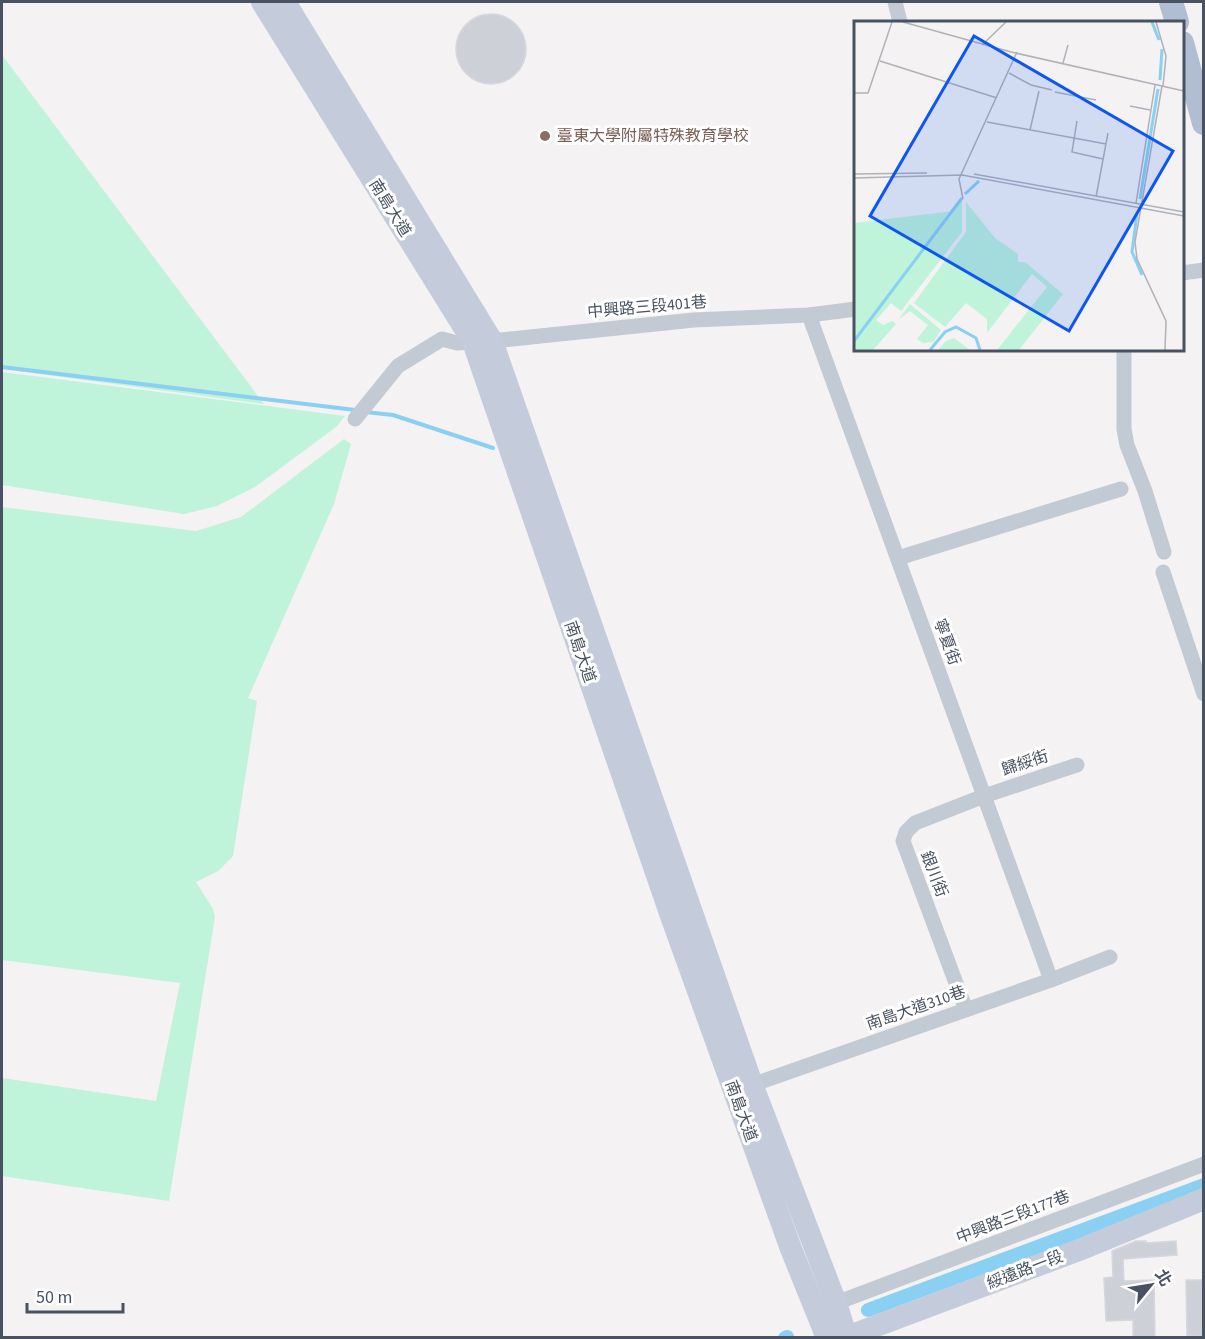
<svg xmlns="http://www.w3.org/2000/svg" width="1205" height="1339" viewBox="0 0 1205 1339" font-family="'Source Sans 3','Noto Sans TC',sans-serif">
<style>
.green{fill:#bff3da}
.lines{fill:none;stroke-linecap:round;stroke-linejoin:round}
.stream{stroke:#89d0f3;stroke-width:4}
.canal{stroke:#89d0f3;stroke-width:14}
.building{fill:#ced0d7;stroke:#d6d7de;stroke-width:1.5}
.street{stroke:#c2cad4;stroke-width:15}
.secondary{stroke:#c4ccdc;stroke-width:22}
.primary{stroke:#b0bdd2;stroke-width:24}
.education-dot{fill:#8d6e63;stroke:#fff;stroke-width:2}
.labels{text-anchor:middle;dominant-baseline:central;stroke-width:6;stroke-linejoin:round;paint-order:stroke}
.education-label{font-size:16px;fill:#785e54;stroke:#fff;text-anchor:start}
.street-label{font-size:16px;fill:#485261;stroke:#fff}
.inset-river{fill:none;stroke:#89d0f3;stroke-width:3}
.inset-road{fill:none;stroke:#afb2b8;stroke-width:1.5}
.view{fill:#0d56f4;fill-opacity:0.15;stroke:#0d56f4;stroke-width:3}
.inset-edge{fill:none;stroke:#485261;stroke-width:3}
</style>
<rect width="100%" height="100%" fill="#f4f2f2"/>
<g class="green">
<polygon points="2,55 264,404 2,369"/>
<polygon points="2,372 345,416 336,427 255,487 217,506 184,514 2,485"/>
<polygon points="344,439 351,444 334,504 248,698 257,701 233,856 218,871 196,882 213,909 215,917 169,1201 2,1176 2,1078 156,1101 180,983 2,960 2,507 196,531 241,517"/>
</g>
<g class="lines">
<g class="stream">
<polyline points="2,367 355,410"/>
<polyline points="365,412 393,415 493,448"/>
</g>
<g class="canal">
<polyline points="868,1310 1204,1185"/>
<polyline points="785,1338 787,1337"/>
</g>
</g>
<g class="building">
<circle cx="491" cy="49" r="35"/>
<polygon points="1136,1241 1146,1241 1146,1243 1176,1241 1177,1255 1123,1259 1124,1281 1154,1280 1155,1338 1133,1338 1133,1320 1106,1321 1104,1278 1113,1277 1112,1251"/>
<polygon points="1186,1280 1203,1280 1203,1336 1187,1336"/>
</g>
<g class="lines">
<g class="street">
<polyline points="895,2 900,22"/>
<polyline points="1182,273 1204,270"/>
<polyline points="809,315 1051,980"/>
<polyline points="1124,350 1124,429 1127,445 1145,491 1164,552"/>
<polyline points="355,419 398,366 442,339 457,343 492,341 694,320 809,315 856,309"/>
<polyline points="898,558 1121,489"/>
<polyline points="1163,572 1204,694"/>
<polyline points="966,1010 903,841 906,832 915,823 984,796 1077,765"/>
<polyline points="746,1087 1051,980 1110,957"/>
<polyline points="836,1303 1204,1164"/>
</g>
<g class="secondary">
<polyline points="262,2 473,342 672,919 791,1249 827,1338"/>
<polyline points="285,2 492,341 752,1084 836,1303 847,1338"/>
<polyline points="844,1338 1079,1250 1204,1199"/>
</g>
<g class="primary">
<polyline points="1171,2 1177,22"/>
<polyline points="1182,43 1204,123"/>
</g>
</g>
<circle class="education-dot" cx="545" cy="136" r="6"/>
<g class="labels">
<g class="education-label">
<text x="557" y="136">臺東大學附屬特殊教育學校</text>
</g>
<g class="street-label">
<text transform="translate(390 208) rotate(58)">南島大道</text>
<text transform="translate(647 307) rotate(-5)">中興路三段401巷</text>
<text transform="translate(947 642) rotate(70)">寧夏街</text>
<text transform="translate(580 652) rotate(71)">南島大道</text>
<text transform="translate(1025 763) rotate(-18)">歸綏街</text>
<text transform="translate(934 874) rotate(69)">銀川街</text>
<text transform="translate(916 1008) rotate(-19)">南島大道310巷</text>
<text transform="translate(741 1111) rotate(70)">南島大道</text>
<text transform="translate(1013 1217) rotate(-21)">中興路三段177巷</text>
<text transform="translate(1025 1270) rotate(-21)">綏遠路一段</text>
</g>
</g>
<g transform="translate(854 21)">
<rect width="330" height="330" fill="#f4f2f2"/>
<path d="M108,179V211L47,290L37,282L22,299L29,304L38,300L42,303L19,329H0V322L40,268L0,320V202L99,190ZM112,181L141,217L164,233V241H171L209,273L165,329H143L193,266L178,253L133,312V298L112,282L91,306L60,282L112,211ZM56,283L87,309L79,321L69,322L63,318L74,304L56,290L45,298ZM100,317L116,329H84L92,320Z" fill="#bff3da"/>
<path class="inset-river" d="M298,1L305,19M306,59L308,28M111,173L125,160M286,178L304,68M283,192L278,231L288,254M0,320L108,177M76,329L91,311L102,306L122,317L126,329"/>
<path class="inset-road" d="M49,1L157,31L330,70M302,1L312,35L309,65M128,24L152,1M26,40L143,77M209,42L214,24M155,52L177,64L198,69M308,65L281,221L283,238L312,300L311,329M201,71L242,79M0,72H14L38,1M276,85L296,89M223,100L218,131L249,138M133,101L252,123M176,109L185,70M0,153L73,152M120,153L330,191M0,157L108,154L330,195M242,176L254,112M109,178L105,158L163,31M282,182L301,64"/>
<path class="view" d="M120,15L319,130L215,310L16,195Z"/>
<rect width="330" height="330" class="inset-edge"/>
</g>
<rect width="1205" height="1339" fill="none" stroke="#485261" stroke-width="6"/>
<g transform="translate(1151 1285) rotate(60)" stroke="#ffffff" stroke-width="4.5" paint-order="stroke">
<path d="M0-4.5L10 22L0 15L-10 22Z" fill="#485261"/>
<text y="-9" font-size="16" font-weight="bold" text-anchor="middle" fill="#485261">北</text>
</g>
<path d="M27 1303v9h96v-9" fill="none" stroke="#485261" stroke-width="3"/>
<text x="36" y="1303" font-size="18" fill="#485261" stroke="#ffffff" stroke-width="4.5" paint-order="stroke">50 m</text>
</svg>
